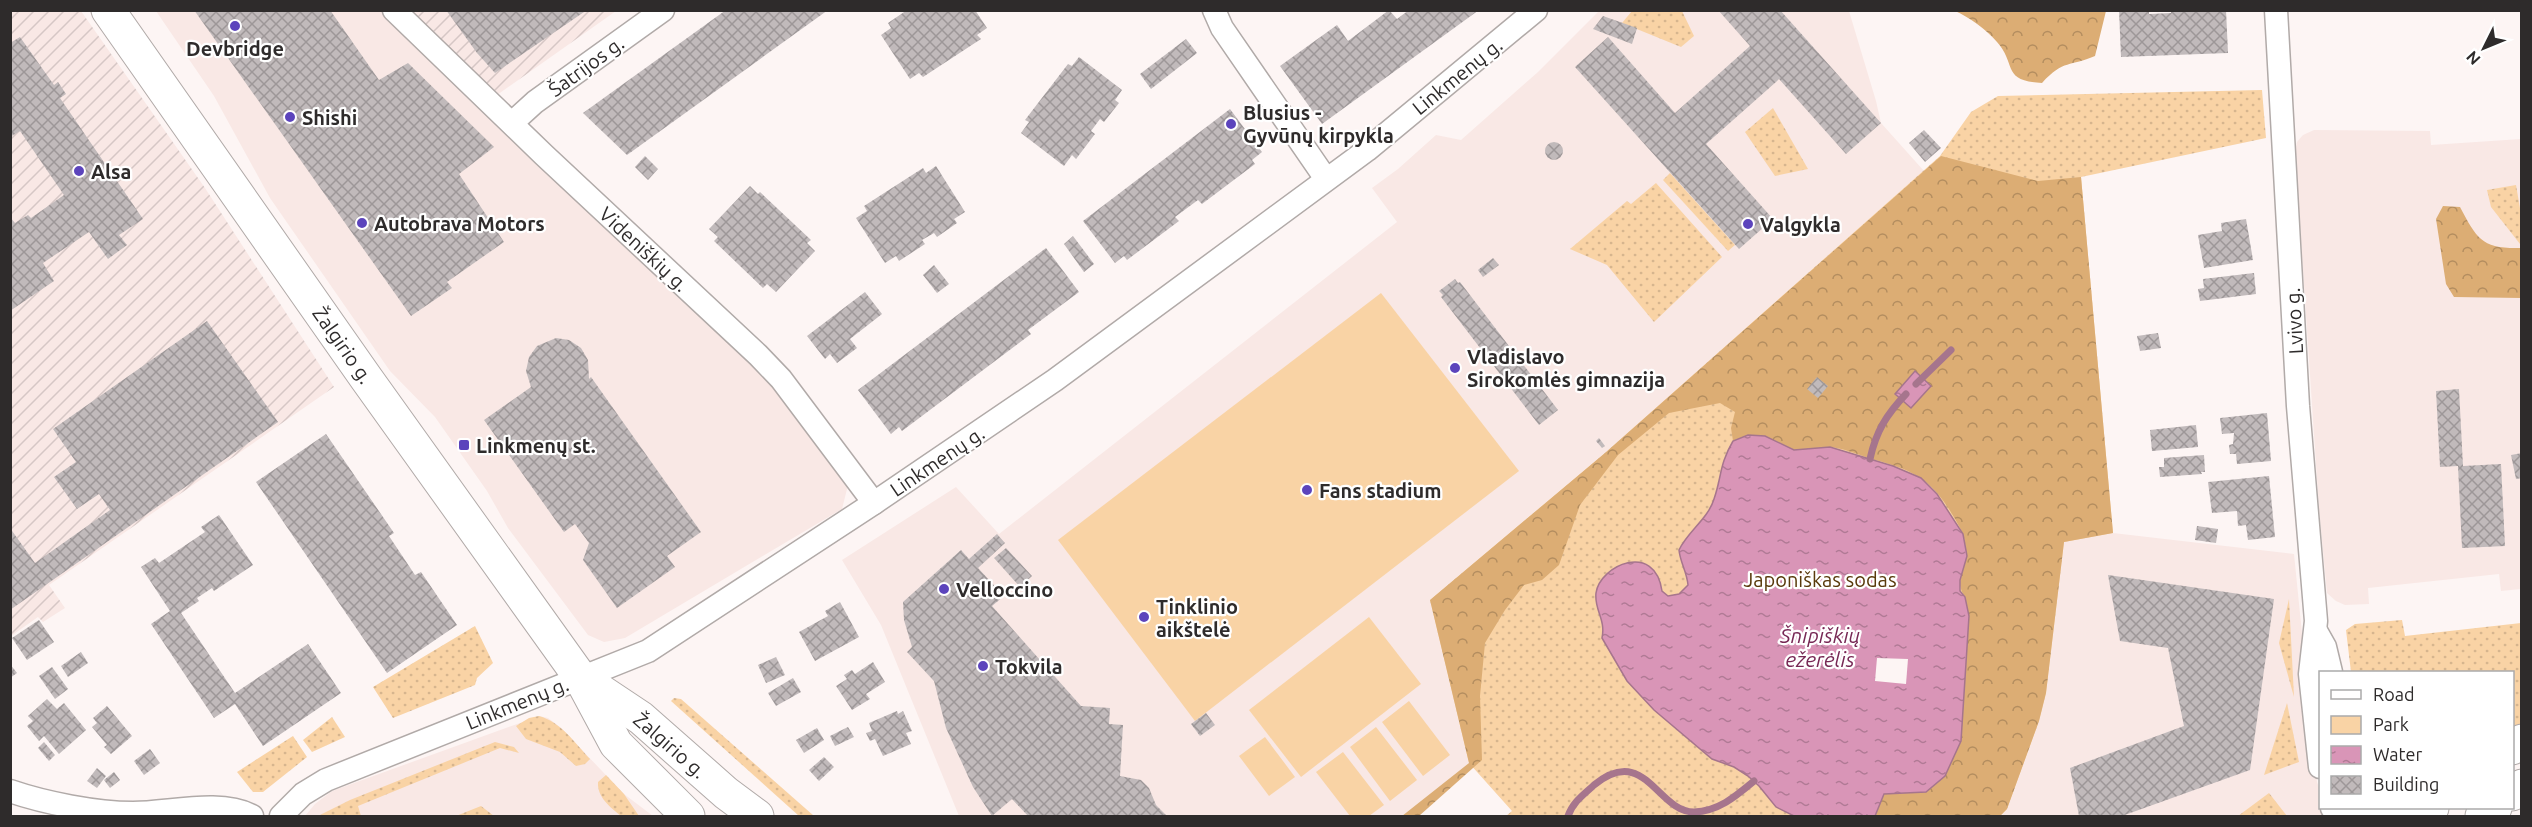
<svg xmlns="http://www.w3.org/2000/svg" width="2532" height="827" viewBox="0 0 2532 827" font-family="Ubuntu,sans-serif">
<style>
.built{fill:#f9e8e5}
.industrial{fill:url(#industrial-furrows)}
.green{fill:url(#green-dots)}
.forest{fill:url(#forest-crowns)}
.pitch{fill:#f9d3a5}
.water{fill:url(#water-ripples);stroke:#a6758d;stroke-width:1.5}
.pier{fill:#fdf5f4}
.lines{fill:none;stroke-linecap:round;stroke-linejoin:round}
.stream{stroke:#a6758d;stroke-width:7}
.building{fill:url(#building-cross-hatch)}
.minor-casing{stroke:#b1aaa8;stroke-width:25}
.primary-casing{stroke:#b1aaa8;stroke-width:35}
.trunk-casing{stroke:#b1aaa8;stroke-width:35}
.minor{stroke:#fff;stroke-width:22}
.primary{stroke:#fff;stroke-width:33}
.trunk{stroke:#fff;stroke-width:33}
.poi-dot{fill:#5c44bc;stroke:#fff;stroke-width:2}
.labels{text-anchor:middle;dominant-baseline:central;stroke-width:4.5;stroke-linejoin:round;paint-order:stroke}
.poi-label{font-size:20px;font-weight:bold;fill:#2e2b2b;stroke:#fff;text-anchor:start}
.street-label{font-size:20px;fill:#2e2b2b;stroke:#fff}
.park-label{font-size:20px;fill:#593a0c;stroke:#fff}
.water-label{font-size:21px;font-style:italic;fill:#772855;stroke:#fff}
</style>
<defs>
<pattern id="industrial-furrows" width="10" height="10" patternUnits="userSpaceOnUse" patternTransform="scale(1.5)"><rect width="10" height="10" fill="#f9e8e5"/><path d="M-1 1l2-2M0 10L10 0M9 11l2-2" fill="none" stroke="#d6c7c5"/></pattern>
<pattern id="green-dots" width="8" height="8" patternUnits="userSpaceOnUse" patternTransform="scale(1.5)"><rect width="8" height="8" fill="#f9d3a5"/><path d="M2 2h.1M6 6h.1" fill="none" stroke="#d6b58e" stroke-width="1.8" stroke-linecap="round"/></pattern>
<pattern id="forest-crowns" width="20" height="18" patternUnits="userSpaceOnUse" patternTransform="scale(1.5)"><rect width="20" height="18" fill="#dcad74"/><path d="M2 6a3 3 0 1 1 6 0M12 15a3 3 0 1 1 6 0" fill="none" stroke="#b38d5f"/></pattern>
<pattern id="water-ripples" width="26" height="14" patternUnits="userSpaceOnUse" patternTransform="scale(1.5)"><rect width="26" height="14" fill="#d995b7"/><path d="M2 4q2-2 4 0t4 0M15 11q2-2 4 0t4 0" fill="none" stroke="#b07a95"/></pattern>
<pattern id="building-cross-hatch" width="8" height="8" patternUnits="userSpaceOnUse" patternTransform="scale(1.5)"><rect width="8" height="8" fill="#c1babb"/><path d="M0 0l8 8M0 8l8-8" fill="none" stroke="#9d9798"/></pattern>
</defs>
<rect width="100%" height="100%" fill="#fdf5f4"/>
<g class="built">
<polygon points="156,11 383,11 771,384 849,481 842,509 625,638 604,642 588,635 508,528 487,491 435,417 390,371 270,198 214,96"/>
<polygon points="1599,11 1849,11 1876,101 1881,123 1924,171 1605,453 1430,600 1469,763 1402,816 959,816 881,625 842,560 956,487 999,534 1397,222 1372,188 1398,169 1436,135 1461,140 1538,72"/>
<polygon points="2314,130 2430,131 2431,145 2521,139 2521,589 2501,591 2499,574 2368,588 2369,604 2345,605 2336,601 2327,593 2319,509 2295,151 2297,142 2303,135"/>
<polygon points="2113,533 2294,554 2317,782 2320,790 2320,808 2327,808 2331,816 2000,816 2007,809 2039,721 2046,693 2064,541"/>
<polygon points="539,716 548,718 560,727 624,794 653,816 305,816 315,804 332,791"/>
</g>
<g class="industrial">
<polygon points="11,11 81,11 205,188 334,387 49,585 65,608 43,622 38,617 11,636"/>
<polygon points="409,11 616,11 497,95"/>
</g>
<g class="green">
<polygon points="1632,11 1682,11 1694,36 1681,47 1622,23"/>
<polygon points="2262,90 2266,138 2081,177 2113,533 2064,542 2046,693 2039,721 2007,809 2000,816 1506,816 1512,811 1469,763 1430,600 1605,453 1940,156 1971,112 1998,96"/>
<polygon points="1773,108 1808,169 1775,176 1745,132"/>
<polygon points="1670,173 1735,245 1728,251 1663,180"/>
<polygon points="1656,183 1722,257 1654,322 1607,265 1570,249 1627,201 1631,204"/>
<polygon points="2516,185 2521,214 2521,244 2520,244 2491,207 2487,190"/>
<polygon points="2289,599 2294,697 2279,643"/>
<polygon points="2402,620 2405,636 2521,623 2521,728 2513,735 2512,672 2351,672 2346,630 2355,624"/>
<polygon points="475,626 493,663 477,678 475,685 393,718 373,687"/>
<polygon points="674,698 681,699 814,816 799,816 671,701"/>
<polygon points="2287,703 2299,762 2264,775"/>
<path d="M539,716C561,722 575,743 590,759L585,764L576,766L560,752L526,739L516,726L529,718Z"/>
<polygon points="332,717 345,737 312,752 303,740"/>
<polygon points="293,736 307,757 263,792 253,792 237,772"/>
<polygon points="495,742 514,747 519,753 500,748 358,806 361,816 318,816 350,800"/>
<path d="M606,775L624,794L639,816H621C610,807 597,797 598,782Z"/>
<polygon points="2269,793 2287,816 2238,816"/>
<polygon points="481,806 494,816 456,816"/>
</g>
<g class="forest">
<path d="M1955,11H2106L2095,56C2070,67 2064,59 2042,83C2001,81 2017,64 1997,42C1987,30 1969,17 1955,11Z"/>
<path d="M1941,156L2038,181L2081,177L2113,533L2064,542L2046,693L2039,721L2007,809L2000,816H1875L1884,794L1926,792L1965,597C1951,579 1973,555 1962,532C1953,514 1938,489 1920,478C1906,468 1886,463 1869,458C1857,454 1842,448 1829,447C1818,447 1804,453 1793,450C1764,442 1767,429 1733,441L1731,428L1735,412L1720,403L1669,413L1618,455L1580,505L1559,565L1542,580L1524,585L1505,610L1485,643L1480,696L1482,760L1419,816H1402L1469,763L1430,600L1605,453Z"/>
<path d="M2443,206L2460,207C2477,239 2482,249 2521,248V298L2454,297L2446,284L2436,219Z"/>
</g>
<g class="pitch">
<polygon points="1381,293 1519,471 1195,721 1058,540"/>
<polygon points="1369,617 1421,684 1301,777 1249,710"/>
<polygon points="1409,701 1450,755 1423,776 1382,722"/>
<polygon points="1376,727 1417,780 1390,801 1350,747"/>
<polygon points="1265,737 1295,777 1269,796 1239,756"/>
<polygon points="1343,752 1384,805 1369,816 1350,816 1316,772"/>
</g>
<g class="water">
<polygon points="1915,371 1931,386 1911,408 1895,394"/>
<path d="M1748,435L1765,436L1794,450L1830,447L1893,466L1921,478L1937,494L1963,534L1967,556L1960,580V591L1965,597L1969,616L1961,741L1945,776L1926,792L1884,794L1875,816H1794L1776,807L1759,786L1748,776L1734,767L1712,759L1654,710L1627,681L1602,638C1606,619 1594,610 1596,593C1600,565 1655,541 1662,591L1668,596L1679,594L1688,585C1687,572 1680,562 1679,550C1688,531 1708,519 1714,499C1722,476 1719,465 1733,441Z"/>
</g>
<polygon class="pier" points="1877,658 1908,659 1906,684 1875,681"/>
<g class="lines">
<g class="stream">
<polyline points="1916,384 1951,350"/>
<path d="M1870,459C1876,431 1887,414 1906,394"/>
<path d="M1568,816C1573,802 1583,795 1594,785C1645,743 1657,812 1694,812C1719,811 1736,796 1754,781"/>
</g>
</g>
<g class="building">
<polygon points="194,10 330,10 379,80 408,63 494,147 459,174 504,242 447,282 452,288 411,316"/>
<polygon points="446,10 587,10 495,73 477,53"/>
<polygon points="726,10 828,10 627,155 583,113"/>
<polygon points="907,10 975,10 987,28 977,35 981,39 923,77 919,73 910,79 881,35 891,28 888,23"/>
<polygon points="1389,10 1397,19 1409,10 1479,10 1322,124 1280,66 1337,25 1348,41"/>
<polygon points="1718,10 1780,10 1881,123 1846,154 1779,79 1776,82 1706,144 1773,219 1739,249 1575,67 1608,37 1675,113 1750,46"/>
<polygon points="2119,10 2149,10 2149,14 2171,13 2171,10 2226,10 2228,53 2121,57"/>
<polygon points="1603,16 1637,28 1632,44 1593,29"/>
<polygon points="20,37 54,85 58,82 66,94 60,98 143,219 119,235 127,245 108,259 89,232 43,263 54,281 10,311 10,217 15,223 28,215 31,218 64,195 20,131 10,137 10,43"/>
<polygon points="1186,39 1197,53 1151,89 1140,74"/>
<polygon points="1079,57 1122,90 1115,100 1119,103 1104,122 1100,119 1091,131 1095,134 1076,159 1072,155 1064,166 1021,133 1029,122 1025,120 1068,64 1072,66"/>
<polygon points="1230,109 1262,152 1252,160 1255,164 1202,204 1198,200 1175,217 1179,221 1127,260 1124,256 1115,263 1083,221"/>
<polygon points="1924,130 1941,148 1925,162 1909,143"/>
<circle cx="1554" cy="151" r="9"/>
<polygon points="645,156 658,169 648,180 635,167"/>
<polygon points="936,166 965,212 954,219 957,223 937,237 934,233 922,240 925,244 899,261 896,256 885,263 856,218 867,211 864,206 923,168 926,173"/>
<polygon points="750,186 758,194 760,192 811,240 807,243 815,251 776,292 767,284 763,288 714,241 718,237 709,229"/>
<polygon points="2246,219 2253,260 2204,268 2198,235 2222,231 2221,223"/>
<polygon points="1073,236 1094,264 1084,272 1064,244"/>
<polygon points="1046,248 1079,292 1028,330 1031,334 902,431 899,427 891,434 858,390"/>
<polygon points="1493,258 1499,265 1483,277 1478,270"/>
<polygon points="934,265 949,284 937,293 923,275"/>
<polygon points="2254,273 2256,294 2200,301 2198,289 2204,288 2203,279"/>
<polygon points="1455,279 1458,283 1460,282 1558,410 1539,425 1441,297 1443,295 1439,291"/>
<polygon points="865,292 882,314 850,339 857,348 837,363 830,354 825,359 807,336"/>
<polygon points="207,321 278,422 10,610 10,528 35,563 110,510 99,494 77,509 54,477 76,462 53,429"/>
<polygon points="2158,333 2161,348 2140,351 2137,336"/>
<polygon points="556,338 569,340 581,348 588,360 589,379 591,377 701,532 667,556 675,567 617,608 583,560 589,543 575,524 564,532 484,420 531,387 526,371 529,357 537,346"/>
<polygon points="1817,377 1828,386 1818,398 1807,389"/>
<polygon points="2459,389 2463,466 2501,464 2505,546 2462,548 2458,466 2440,467 2436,391"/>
<polygon points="2267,413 2271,461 2237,464 2236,454 2230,454 2229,445 2233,444 2234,433 2222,434 2220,418"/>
<polygon points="2196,425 2198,447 2152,451 2150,430"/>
<polygon points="326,434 394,533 389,536 415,575 421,572 457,625 387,673 256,482"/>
<polygon points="1599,438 1605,446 1602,448 1596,441"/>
<polygon points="2522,453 2522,478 2516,479 2511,455"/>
<polygon points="2204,455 2205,472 2201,472 2202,474 2160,477 2159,467 2164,467 2164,458"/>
<polygon points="2269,476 2275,537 2248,540 2246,525 2238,526 2237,511 2212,513 2208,482"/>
<polygon points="219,515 253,565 214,591 212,588 197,598 199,601 181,613 235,693 308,644 341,693 263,746 235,704 214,718 151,624 170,611 141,567 155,558 159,563 205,532 201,527"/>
<polygon points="2197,526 2218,529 2216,543 2195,540"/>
<polygon points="997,534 1005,543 978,568 1004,596 992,606 1081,706 1110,708 1109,724 1123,725 1120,776 1141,780 1149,788 1156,805 1167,816 1028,816 1012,799 992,816 973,787 946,728 934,681 907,652 912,647 904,620 903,602 961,550 969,559"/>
<polygon points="1006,548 1032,576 1020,587 994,558"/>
<polygon points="2108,575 2274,599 2250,770 2122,816 2079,816 2070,768 2184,726 2168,648 2120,641"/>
<polygon points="840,602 859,637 815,661 799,632 828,616 825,611"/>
<polygon points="39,620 54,642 27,660 12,638"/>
<polygon points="81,652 88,663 68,677 61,666"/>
<polygon points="776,657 785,675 766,683 758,665"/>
<polygon points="873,662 885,682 866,694 870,699 852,710 836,686 847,679 844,675 852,670 855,674"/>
<polygon points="10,664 17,673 10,678"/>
<polygon points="52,667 68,689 55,699 39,676"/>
<polygon points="793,678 801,692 776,706 768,693"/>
<polygon points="47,699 57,709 64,703 86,730 59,754 44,736 39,741 27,726 33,721 28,716"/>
<polygon points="107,706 132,736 111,754 104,747 107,745 92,727 97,723 93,718"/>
<polygon points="897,711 898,714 903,711 912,731 906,733 911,744 883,756 875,739 870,741 866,733 872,731 869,723"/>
<polygon points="1206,713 1215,725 1200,736 1191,724"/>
<polygon points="848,727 854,737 835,746 830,736"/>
<polygon points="817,728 824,740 804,753 796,740"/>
<polygon points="44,742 55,755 49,761 38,748"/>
<polygon points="150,749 160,763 144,775 134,761"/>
<polygon points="824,757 834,767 819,781 809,770"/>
<polygon points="97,768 106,776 97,788 87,781"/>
<polygon points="114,772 120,780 110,788 104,780"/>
</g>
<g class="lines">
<g class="minor-casing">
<g id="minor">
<polyline points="394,10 544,155 758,355 781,379 874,503"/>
<polyline points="1214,10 1222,28 1326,179"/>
<polyline points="2276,10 2298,406 2316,621 2310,674 2320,767"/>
<polyline points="512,123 535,102 663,10"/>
<polyline points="2316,631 2325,647 2331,672"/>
<path d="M10,791C45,803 96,813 133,813C169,813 220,799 252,816"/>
<polyline points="2332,808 2337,816"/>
<polyline points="281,816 303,794 326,780 648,651 874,503 1055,380 1367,150 1536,10"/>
</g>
</g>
<g class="primary-casing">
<g id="primary">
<polyline points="108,10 366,378 580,677 616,744 688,816"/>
<polyline points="584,680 641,718 726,793 757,816"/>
<polyline points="2512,748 2522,741"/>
<path d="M2354,816C2365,810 2375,809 2385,816"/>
<polyline points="2408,816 2432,808"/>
</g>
</g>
<g class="trunk-casing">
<g id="trunk">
<polyline points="2512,794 2522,786"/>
<polyline points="2482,816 2495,808"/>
</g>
</g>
<use href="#minor" class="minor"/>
<use href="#primary" class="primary"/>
<use href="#trunk" class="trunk"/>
</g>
<g class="poi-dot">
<circle cx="235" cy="26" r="6"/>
<circle cx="290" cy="117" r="6"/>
<circle cx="1231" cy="124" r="6"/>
<circle cx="79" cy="171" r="6"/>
<circle cx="362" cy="223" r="6"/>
<circle cx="1748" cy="224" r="6"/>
<circle cx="1455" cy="368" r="6"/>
<rect x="458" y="439" width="12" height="12" rx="3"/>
<circle cx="1307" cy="490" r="6"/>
<circle cx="944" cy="589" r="6"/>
<circle cx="1144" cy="617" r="6"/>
<circle cx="983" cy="666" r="6"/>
</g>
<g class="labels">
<g class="poi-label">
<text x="235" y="48" text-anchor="middle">Devbridge</text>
<text x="1243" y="112">Blusius -<tspan x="1243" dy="23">Gyvūnų kirpykla</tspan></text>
<text x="302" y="117">Shishi</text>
<text x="91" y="171">Alsa</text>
<text x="374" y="223">Autobrava Motors</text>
<text x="1760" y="224">Valgykla</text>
<text x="1467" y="356">Vladislavo<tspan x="1467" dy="23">Sirokomlės gimnazija</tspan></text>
<text x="476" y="445">Linkmenų st.</text>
<text x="1319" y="490">Fans stadium</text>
<text x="956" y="589">Velloccino</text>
<text x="1156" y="606">Tinklinio<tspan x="1156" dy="23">aikštelė</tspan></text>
<text x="995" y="666">Tokvila</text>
</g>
<g class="street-label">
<text transform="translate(586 66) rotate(-36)">Šatrijos g.</text>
<text transform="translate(1457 76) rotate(-39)">Linkmenų g.</text>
<text transform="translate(644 249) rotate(43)">Videniškių g.</text>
<text transform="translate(2294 321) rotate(-93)">Lvivo g.</text>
<text transform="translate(343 345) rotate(55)">Žalgirio g.</text>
<text transform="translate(937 461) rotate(-34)">Linkmenų g.</text>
<text transform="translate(517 703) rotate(-22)">Linkmenų g.</text>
<text transform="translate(670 745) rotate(41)">Žalgirio g.</text>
</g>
<g class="park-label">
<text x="1820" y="579">Japoniškas sodas</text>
</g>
<g class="water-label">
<text x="1820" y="635">Šnipiškių<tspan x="1820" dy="24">ežerėlis</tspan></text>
</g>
</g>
<rect width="2532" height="827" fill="none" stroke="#2e2b2b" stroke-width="24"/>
<rect x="2319" y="671" width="195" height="138" fill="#ffffff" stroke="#abaaaa" stroke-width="1.5"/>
<rect x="2331" y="690" width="30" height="9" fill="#ffffff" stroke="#abaaaa" stroke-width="1.5"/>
<text x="2373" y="701" font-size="18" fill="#2e2b2b">Road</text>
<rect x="2331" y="716" width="30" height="18" fill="#f9d3a5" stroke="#abaaaa" stroke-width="1.5"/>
<text x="2373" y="731" font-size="18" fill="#2e2b2b">Park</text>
<rect x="2331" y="746" width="30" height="18" fill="url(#water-ripples)" stroke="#abaaaa" stroke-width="1.5"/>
<text x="2373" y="761" font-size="18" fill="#2e2b2b">Water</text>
<rect x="2331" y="776" width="30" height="18" fill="url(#building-cross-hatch)" stroke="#abaaaa" stroke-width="1.5"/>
<text x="2373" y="791" font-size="18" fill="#2e2b2b">Building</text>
<g transform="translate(2484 48) rotate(227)" stroke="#ffffff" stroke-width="4.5" paint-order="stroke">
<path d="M0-4.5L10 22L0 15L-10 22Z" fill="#2e2b2b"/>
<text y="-9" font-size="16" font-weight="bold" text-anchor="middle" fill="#2e2b2b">N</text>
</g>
</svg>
